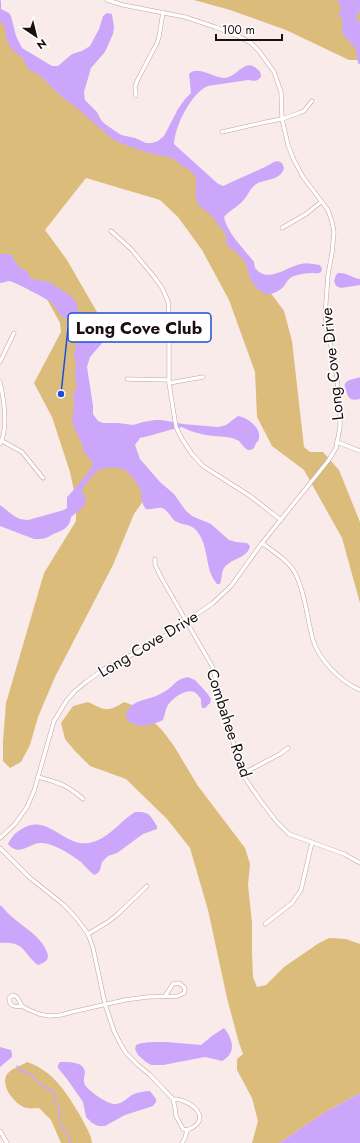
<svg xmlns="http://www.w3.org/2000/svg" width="360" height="1143" viewBox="0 0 360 1143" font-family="Jost,sans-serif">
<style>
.green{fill:#dcbc7b}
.water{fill:#cca6fa}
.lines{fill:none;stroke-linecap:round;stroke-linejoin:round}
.stream{stroke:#cca6fa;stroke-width:1.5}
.canal{stroke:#cca6fa;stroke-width:4.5}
.street-casing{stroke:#c2a0a2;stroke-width:4.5}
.street{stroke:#fff;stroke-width:3.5}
.labels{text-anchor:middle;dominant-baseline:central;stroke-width:3;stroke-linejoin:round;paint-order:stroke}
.street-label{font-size:16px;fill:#1b0f10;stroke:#fff}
.leader{fill:none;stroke:#1d4ed8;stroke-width:1.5}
.callout-dot{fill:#1d4ed8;stroke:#fff;stroke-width:1.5}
.callout{fill:#fff;stroke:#1d4ed8;stroke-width:1.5}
.callout-label{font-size:17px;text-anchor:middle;font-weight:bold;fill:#1b0f10}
</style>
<rect width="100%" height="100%" fill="#faebeb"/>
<g class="green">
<polygon points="194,0 360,0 360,60 349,60 286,30 230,10"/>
<polygon points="0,14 14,44 108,131 176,153 202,178 233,242 284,311 292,341 304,447 310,452 323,452 339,470 360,522 360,603 342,538 304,470 272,446 257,417 255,372 229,300 202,250 178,217 160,200 86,178 45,230 67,260 97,312 91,330 80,373 85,405 149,493 134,514 113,565 55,677 38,717 30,745 21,762 10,768 3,761 3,741 6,703 44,573 76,521 76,500 70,472 52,417 34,383 61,332 60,323 43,292 0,256"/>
<path d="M88,702C105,710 107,713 124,702L138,707L162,730L174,746L198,786L245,848L250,864L248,885L252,923V951L253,977L257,987L266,985L284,967L319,943L329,938L346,939L360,944V1093L322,1114L280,1143H252L258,1121L252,1098L237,1070V1059L243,1054L239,1043L227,998L208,910L190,848L167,819L126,779L90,766L74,750L65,739L61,723L73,706Z"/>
<path d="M27,1062C53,1070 68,1095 81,1117C85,1126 91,1133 92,1143H61L51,1120L39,1108C35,1108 31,1109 27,1108C16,1106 1,1087 6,1076C9,1069 21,1066 27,1062Z"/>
</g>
<g class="water">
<path d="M0,0L1,1V9L9,13L11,16L16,36L22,48L52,66H58L72,54L82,51L90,46L99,29L103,16L107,13L112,14L114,27L113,34L105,52L91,68L84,92L85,100L97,112L101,120L105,124L121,135L135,138L146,143H152L158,141L164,136L178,109L185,99L191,93L189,74C197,65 214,78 224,78C237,78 245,57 257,69C260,71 261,73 261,77C257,82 254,81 248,80L208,86C191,93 175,126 174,144L217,183L223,186L265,167L274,162L278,161L282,163L284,168C281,180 267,179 258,183C252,186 249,192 246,197C241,205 230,210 224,217C227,233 244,249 254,262L255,268C268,284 286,267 301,264C306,262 314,264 320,265L322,269L321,272C318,274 316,273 312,273C306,273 300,274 294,276C287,279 288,281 284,286C281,290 275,293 270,294C261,296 251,283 249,275C247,270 248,266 244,261C240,254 232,250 226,244V236L224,232L212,216L202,208L197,203L196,197V180L195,176L190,170L182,166L174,159L164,156L152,154L137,149L120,143L111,138L77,108L66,100L52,88L43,78L36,73L29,70L24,60L12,49L7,42L5,29L4,25L0,22Z"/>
<polygon points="337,0 360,0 360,10 356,18 360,23 360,48 354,47 342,33 342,30 343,22 339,15 341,6"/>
<path d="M0,254H9L11,255L19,267L28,272L29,276L32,278L36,280L49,282L71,296L77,304L78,311L88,318H100L113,323L127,325L134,324L141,322L148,317L159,314C168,323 161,339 150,337C146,336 145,333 141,332L118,334L103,342L90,357L87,367L93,406V414L98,421L103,423H118L133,425L143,422L155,420H162L183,424L218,427L226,425L238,416C247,417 261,428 259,437C259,440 258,441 256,443C254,448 254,450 248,450C244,448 242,444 239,441C231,436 222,437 214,436C203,435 191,432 182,427C168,430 154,435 140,438L135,445L140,459L160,482L174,494L186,511L192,516L211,524L229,540L236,542L247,543L250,546C248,557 235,558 228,564C220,569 223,577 220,584H217C208,574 208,560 205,549C203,540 198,529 190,526C185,524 180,524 175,521C171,518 167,509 162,508C157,507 152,510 146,509C141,504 142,498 141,491C139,485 128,471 123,469C120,468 116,468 113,468C106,468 100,468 95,473L82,489V491L85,496L86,502L83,507L71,517C69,531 60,530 50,536C45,539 41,539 34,539L0,526V505L14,516L20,519L28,520L64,510L67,508V497L70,494L88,473L93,464L90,459L84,452L81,441L76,432L72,421L74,406L73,396L77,385L75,379L76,364L74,353L82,325C76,316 74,318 64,318C57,313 57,308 52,303C47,299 15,282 9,281C7,281 3,283 0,283Z"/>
<path d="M338,273C347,272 352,278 360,279V285L341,288L336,286L334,281L336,275Z"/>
<path d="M360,377V399C351,401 348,399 346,390C345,388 344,385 345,384C347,379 356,379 360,377Z"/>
<path d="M188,677L195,680L207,693L211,699L210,703L205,708H202C201,705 201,701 201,699C200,698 197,694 197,694C188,686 173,698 168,705C165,710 165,715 163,720C154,725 136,730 128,720C126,717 125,715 127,712C132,700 147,700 156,696C160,694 164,692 167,690C176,684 176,679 188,677Z"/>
<path d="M135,812C150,812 149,814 157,826V829L143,834L117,853L108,856L102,862L100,870L98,873L94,875C89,871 85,866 81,862C72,855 53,843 42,843C29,842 20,858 8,844C11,838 14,834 20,830C47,811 63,847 89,843C109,839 119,822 135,812Z"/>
<path d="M0,905C4,908 7,913 11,916C23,927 35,932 44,946C50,957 50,961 38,965C22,953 26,941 0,943Z"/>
<path d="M224,1028C233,1039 237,1053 222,1061L205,1057L163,1065H151L146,1062L138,1055L135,1049L136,1045C149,1039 186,1044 201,1045L212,1036Z"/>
<polygon points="0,1047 11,1050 12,1054 12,1057 0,1067"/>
<path d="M60,1062C68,1062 85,1061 85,1073C84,1077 83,1081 85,1085C89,1091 108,1105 116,1104C123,1103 126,1099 132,1095C138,1092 144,1091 150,1091L156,1099V1102L153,1106L125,1115L105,1126H98L92,1123L86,1117L83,1102L67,1079L58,1068V1065Z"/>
<polygon points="360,1093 360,1143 280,1143 322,1114"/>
</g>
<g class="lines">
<polyline class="stream" points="17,1066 20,1070 32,1075 41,1085 54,1092 55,1101 59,1108 59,1116 62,1128 67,1133 71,1143"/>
<polyline class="canal" points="357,41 360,62"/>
<g class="street-casing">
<g id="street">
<polyline points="136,96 135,87 137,81 157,43 159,37 163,12"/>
<polyline points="222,132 266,122 282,119 299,113 304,111 307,107 312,101"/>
<polyline points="282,228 306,214 321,202"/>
<polyline points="111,231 131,249 155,278 162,288 168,301 169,315 169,383 176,427 182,439 192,454 203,466 250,496 281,520"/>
<polyline points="0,362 14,333"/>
<polyline points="127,379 169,380"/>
<path d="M0,382C4,400 9,427 0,444"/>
<polyline points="169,383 203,377"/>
<polyline points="2,441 22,452 43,478"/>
<polyline points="337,442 360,451"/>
<path d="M262,543C274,552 291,562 297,577C306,597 307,619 313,640C319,660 341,682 360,690"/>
<polyline points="155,559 155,565 162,579 212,666 242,774 260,800 276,821 289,834 344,854 360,863"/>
<polyline points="242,774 280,754 288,748"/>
<path d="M38,777C57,782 68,785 83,799"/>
<polyline points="0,838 15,824 27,807 34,791 54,721 67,700 75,691 86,682 104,669 153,644 213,603 231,586 262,543 328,461 336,448 340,427 340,412 337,377 325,316 328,275 332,253 334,232 332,222 328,210 303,177 293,158 288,145 282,119 281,92 274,72 259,51 251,43 238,36 215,27 185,17 123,5 107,0"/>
<path d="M0,848L29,877L64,905L77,919L88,934L93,948L105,1004L114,1031L120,1043L126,1053L138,1065L150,1075L173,1099L175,1108L176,1116L183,1129L187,1130C215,1120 191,1099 173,1099"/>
<polyline points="265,924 292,903 301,890 312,842"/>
<polyline points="88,934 108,922 118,914 147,886"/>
<path d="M22,1006C15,1007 9,1007 9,998L13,995L17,997L22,1006L27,1009L39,1014L49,1016L61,1015L72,1012L125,1000L147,997L178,996L184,993L185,990L184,987L179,983L173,984L165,996"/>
<polyline points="0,1131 7,1143"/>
<polyline points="182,1143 185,1138 187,1130"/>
</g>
</g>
<use href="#street" class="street"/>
</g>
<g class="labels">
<g class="street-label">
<text transform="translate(332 364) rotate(-96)">Long Cove Drive</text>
<text transform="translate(148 644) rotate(-31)">Long Cove Drive</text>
<text transform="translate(229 723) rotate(72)">Combahee Road</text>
</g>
</g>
<path class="leader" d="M61 394L68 328"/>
<circle class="callout-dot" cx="61" cy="394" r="4"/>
<rect class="callout" x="68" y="313" width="143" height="29" rx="4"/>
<g class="callout-label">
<text x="139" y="334">Long Cove Club</text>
</g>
<g transform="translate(36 36) rotate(145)" stroke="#ffffff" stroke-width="3" paint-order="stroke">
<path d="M0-3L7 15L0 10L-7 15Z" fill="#1b0f10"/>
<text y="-6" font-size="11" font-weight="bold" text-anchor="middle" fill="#1b0f10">N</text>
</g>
<path d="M216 34v6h66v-6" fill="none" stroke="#1b0f10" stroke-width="2"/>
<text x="222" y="34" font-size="12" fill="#1b0f10" stroke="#ffffff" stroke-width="3" paint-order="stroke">100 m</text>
</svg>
